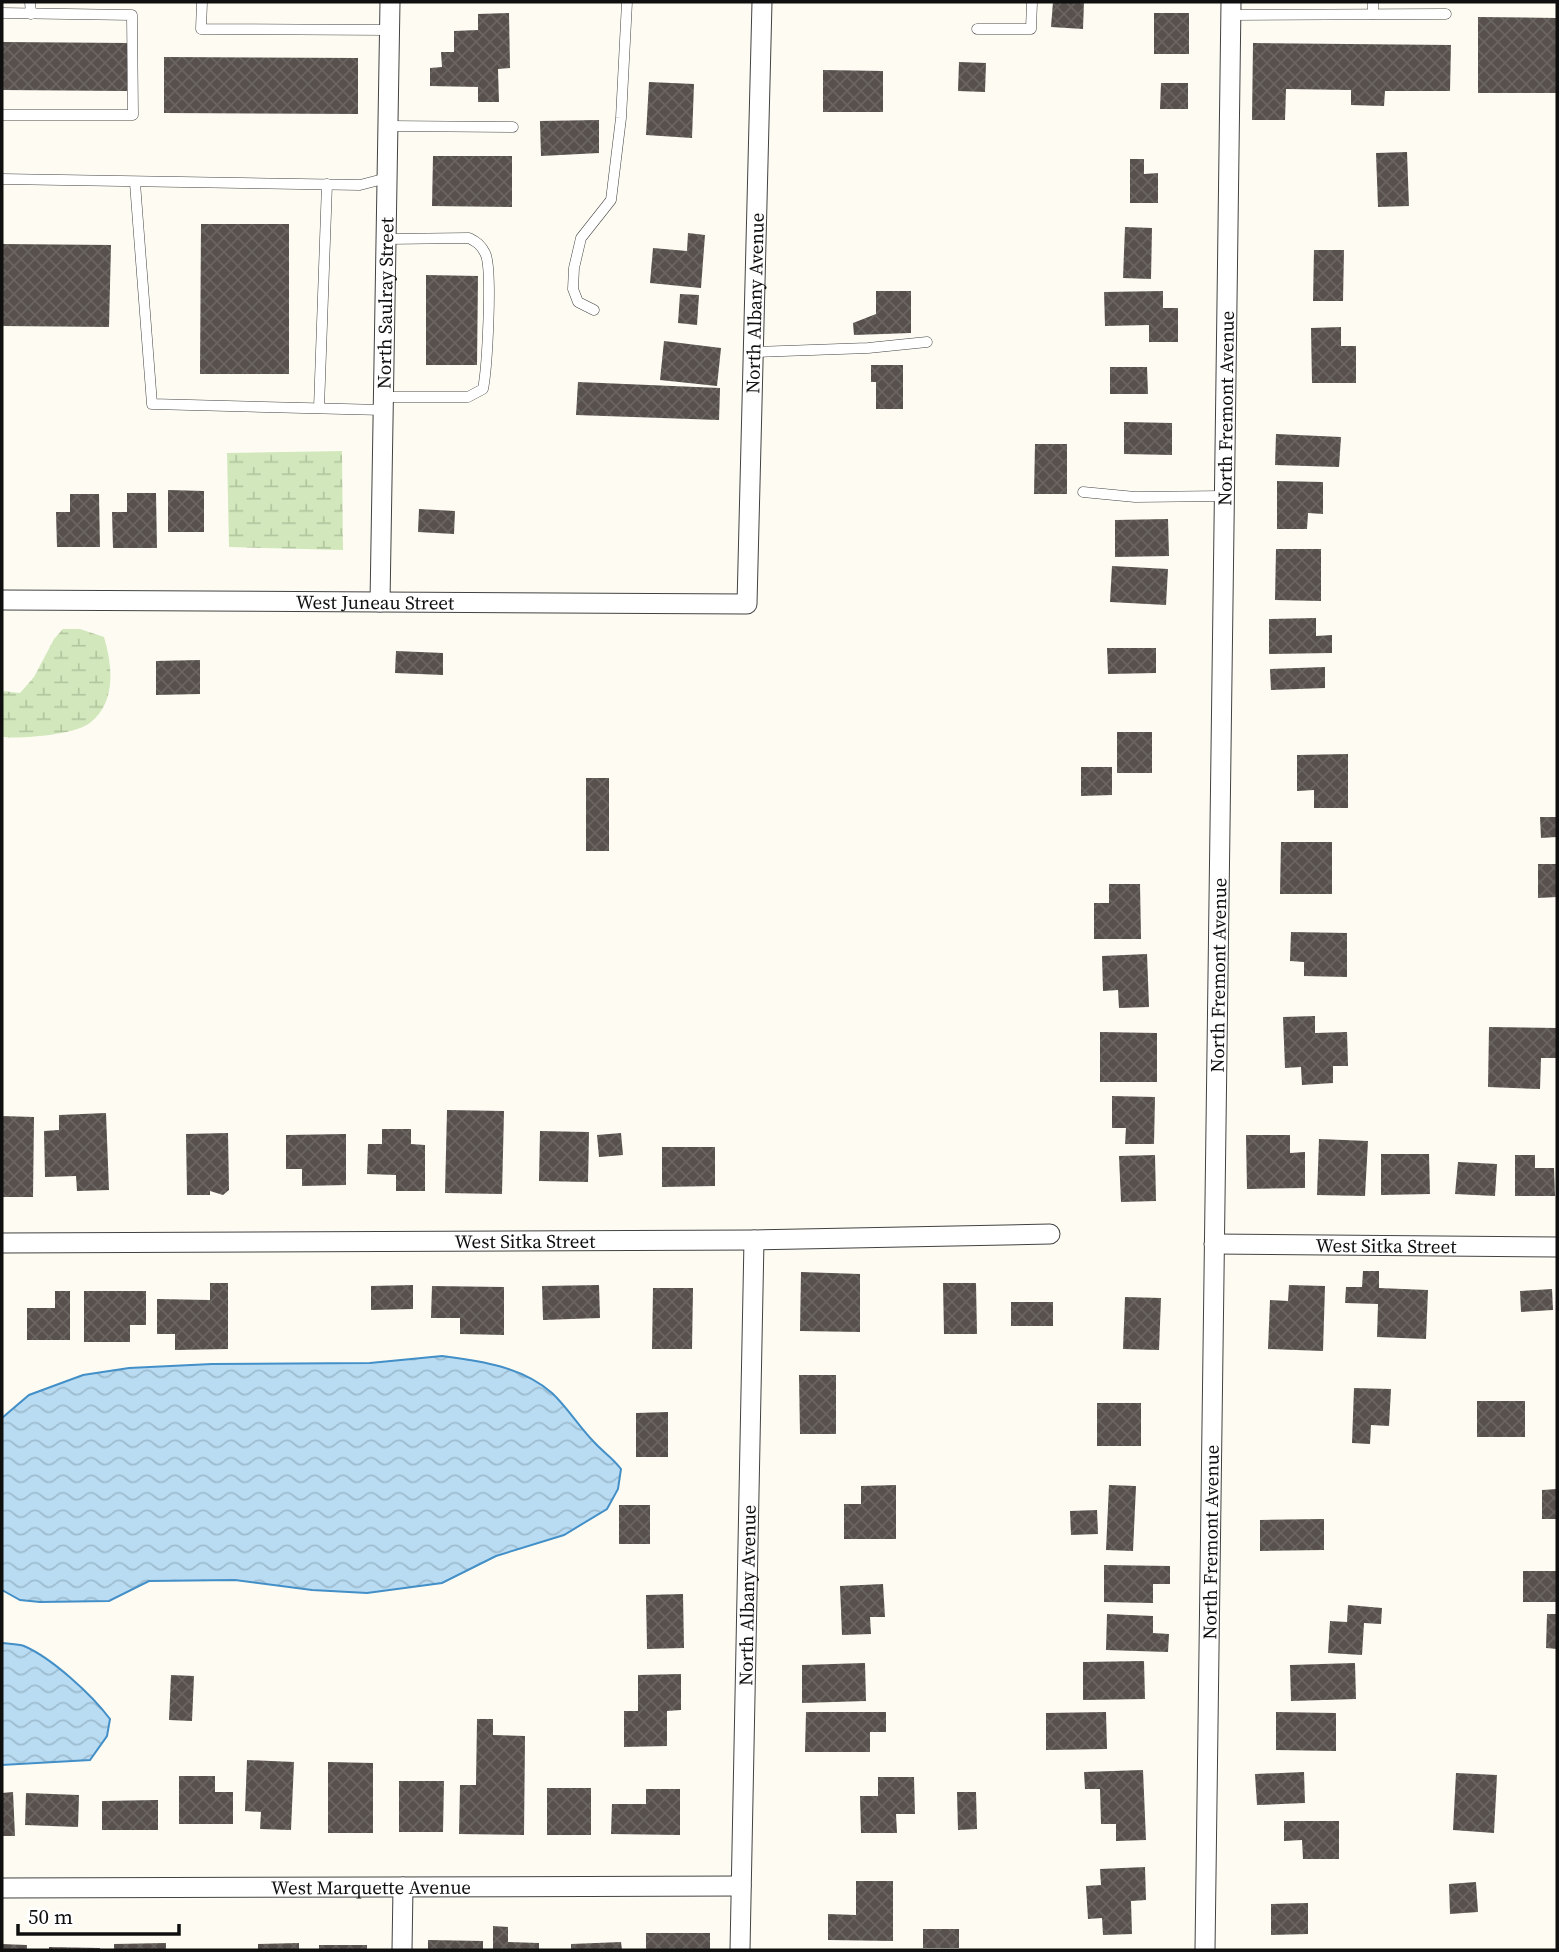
<svg xmlns="http://www.w3.org/2000/svg" width="1559" height="1952" viewBox="0 0 1559 1952" font-family="'Source Serif 4',serif">
<style>
.wetland{fill:url(#wetland-marsh)}
.water{fill:url(#water-waves);stroke:#438fc7;stroke-width:2}
.building{fill:url(#building-cross-hatch)}
.lines{fill:none;stroke-linecap:round;stroke-linejoin:round}
.service-casing{stroke:#424242;stroke-width:11}
.minor-casing{stroke:#424242;stroke-width:21}
.service{stroke:#fff;stroke-width:10}
.minor{stroke:#fff;stroke-width:19}
.labels{text-anchor:middle;dominant-baseline:central;stroke-width:7;stroke-linejoin:round;paint-order:stroke}
.street-label{font-size:19px;fill:#0f0f0f;stroke:#fff}
</style>
<defs>
<pattern id="wetland-marsh" width="20" height="14" patternUnits="userSpaceOnUse" patternTransform="scale(1.75)"><rect width="20" height="14" fill="#d2e8bc"/><path d="M1 5h8M5 5V1M11 12h8M15 12V8" fill="none" stroke="#b3c6a0"/></pattern>
<pattern id="water-waves" width="16" height="10" patternUnits="userSpaceOnUse" patternTransform="scale(1.75)"><rect width="16" height="10" fill="#b9dcf3"/><path d="M0 5q4-4 8 0t8 0" fill="none" stroke="#9ebccf"/></pattern>
<pattern id="building-cross-hatch" width="8" height="8" patternUnits="userSpaceOnUse" patternTransform="scale(1.75)"><rect width="8" height="8" fill="#57504c"/><path d="M0 0l8 8M0 8l8-8" fill="none" stroke="#6a6561"/></pattern>
</defs>
<rect width="100%" height="100%" fill="#fefcf2"/>
<g class="wetland">
<polygon points="342,451 343,550 229,547 227,453"/>
<path d="M63,629H80L104,637C112,664 117,701 91,722C77,735 21,739 2,737V691L20,693L34,677L54,639Z"/>
</g>
<g class="water">
<path d="M442,1356C480,1361 521,1366 552,1393C568,1408 579,1427 594,1442C603,1452 613,1458 621,1469L618,1489L607,1509L564,1535L496,1556L442,1583L367,1593L312,1590L235,1580L149,1581L109,1601L40,1602L20,1600L2,1590V1418L29,1395L83,1375L129,1368L212,1364L370,1363Z"/>
<path d="M2,1643C9,1644 18,1644 24,1646C52,1658 92,1695 110,1719L107,1736L90,1760L2,1765Z"/>
</g>
<g class="building">
<polygon points="1053,2 1084,2 1083,29 1051,27"/>
<polygon points="509,13 510,68 498,69 499,102 478,102 478,87 430,86 430,68 442,67 441,52 454,52 454,31 478,30 478,14"/>
<rect x="1154" y="13" width="35" height="41"/>
<polygon points="1478,17 1557,18 1557,93 1478,93"/>
<polygon points="2,42 128,43 127,91 2,90"/>
<polygon points="1253,43 1451,45 1450,91 1385,91 1384,106 1351,105 1351,90 1286,89 1285,120 1252,120"/>
<polygon points="164,57 358,58 358,114 164,113"/>
<polygon points="959,62 986,63 985,92 958,91"/>
<polygon points="823,70 883,71 883,112 823,112"/>
<polygon points="649,82 694,84 692,138 646,135"/>
<polygon points="1161,83 1188,83 1188,109 1160,109"/>
<polygon points="599,120 599,153 541,156 540,121"/>
<polygon points="1407,152 1409,206 1378,207 1376,153"/>
<polygon points="433,156 512,156 512,207 432,206"/>
<polygon points="1130,159 1144,159 1144,174 1158,173 1158,203 1130,203"/>
<polygon points="201,224 289,224 289,374 200,374"/>
<polygon points="1125,227 1152,228 1151,279 1123,278"/>
<polygon points="688,233 705,235 701,288 650,283 653,248 687,251"/>
<polygon points="2,244 111,245 109,327 2,326"/>
<polygon points="1314,250 1344,250 1343,301 1313,301"/>
<polygon points="426,275 478,276 477,365 426,365"/>
<polygon points="876,291 911,291 911,333 854,335 853,323 876,314"/>
<polygon points="1163,291 1163,308 1178,308 1178,342 1149,342 1149,325 1105,326 1104,292"/>
<polygon points="680,294 699,295 697,325 678,323"/>
<polygon points="1341,327 1341,346 1356,346 1356,383 1312,383 1311,328"/>
<polygon points="664,341 721,348 717,386 660,380"/>
<polygon points="871,365 903,365 903,409 876,409 876,382 871,382"/>
<polygon points="1110,367 1147,367 1148,394 1110,394"/>
<polygon points="578,382 720,388 719,420 576,415"/>
<polygon points="1124,422 1172,423 1172,455 1124,454"/>
<polygon points="1276,434 1341,437 1339,467 1275,465"/>
<polygon points="1035,444 1067,444 1067,494 1034,494"/>
<polygon points="1277,481 1323,482 1323,514 1308,513 1307,529 1277,529"/>
<polygon points="168,490 204,491 204,532 168,532"/>
<polygon points="127,493 156,493 157,548 113,548 112,512 127,512"/>
<polygon points="70,494 99,494 100,547 57,547 56,512 70,512"/>
<polygon points="419,509 455,511 454,534 418,532"/>
<polygon points="1168,519 1169,556 1115,557 1115,520"/>
<polygon points="1276,549 1321,549 1321,601 1275,600"/>
<polygon points="1112,566 1168,569 1166,605 1110,602"/>
<polygon points="1316,618 1316,636 1332,635 1332,653 1269,654 1269,619"/>
<polygon points="1107,648 1156,648 1156,673 1108,674"/>
<polygon points="396,651 443,653 443,675 395,673"/>
<polygon points="200,660 200,694 156,695 156,661"/>
<polygon points="1325,667 1325,688 1271,690 1270,669"/>
<rect x="1117" y="732" width="35" height="41"/>
<polygon points="1348,754 1348,808 1314,808 1314,790 1297,791 1297,755"/>
<polygon points="1081,767 1112,767 1112,795 1081,796"/>
<rect x="586" y="778" width="23" height="73"/>
<polygon points="1540,817 1557,817 1557,837 1541,838"/>
<polygon points="1281,842 1332,842 1332,894 1280,894"/>
<polygon points="1538,864 1557,864 1557,897 1538,898"/>
<polygon points="1109,884 1140,884 1141,939 1094,939 1094,903 1109,903"/>
<polygon points="1291,932 1347,933 1347,977 1304,976 1304,962 1290,961"/>
<polygon points="1147,954 1149,1007 1119,1008 1118,990 1103,991 1102,956"/>
<polygon points="1315,1016 1315,1033 1347,1032 1348,1066 1333,1066 1333,1083 1302,1085 1301,1067 1285,1068 1283,1017"/>
<polygon points="1489,1027 1557,1028 1557,1058 1541,1058 1540,1089 1488,1087"/>
<polygon points="1100,1032 1157,1033 1157,1082 1100,1082"/>
<polygon points="1112,1096 1155,1097 1154,1144 1125,1144 1126,1128 1112,1128"/>
<polygon points="447,1110 504,1111 502,1194 445,1193"/>
<polygon points="106,1113 109,1190 77,1191 76,1176 45,1177 44,1131 59,1130 59,1115"/>
<polygon points="2,1116 34,1117 33,1197 2,1197"/>
<polygon points="382,1129 411,1129 411,1144 425,1145 425,1191 396,1191 396,1175 367,1174 368,1144 382,1144"/>
<polygon points="540,1131 589,1132 588,1182 539,1181"/>
<polygon points="228,1133 229,1190 223,1195 210,1191 210,1195 187,1195 186,1134"/>
<polygon points="621,1133 623,1155 599,1157 597,1135"/>
<polygon points="346,1134 346,1185 302,1186 302,1169 286,1169 286,1135"/>
<polygon points="1246,1135 1290,1135 1290,1153 1305,1152 1305,1188 1247,1189"/>
<polygon points="1319,1139 1368,1141 1365,1196 1317,1195"/>
<polygon points="662,1147 715,1147 715,1186 662,1187"/>
<polygon points="1381,1154 1429,1154 1430,1194 1381,1195"/>
<polygon points="1155,1155 1156,1201 1121,1202 1119,1156"/>
<polygon points="1515,1155 1535,1155 1535,1168 1554,1168 1555,1196 1515,1196"/>
<polygon points="1458,1162 1497,1164 1495,1196 1455,1194"/>
<polygon points="1363,1271 1379,1271 1379,1288 1428,1290 1426,1339 1377,1337 1378,1304 1345,1303 1346,1287 1362,1287"/>
<polygon points="801,1272 860,1274 860,1332 800,1331"/>
<polygon points="210,1283 228,1283 228,1349 175,1350 175,1334 157,1334 157,1299 210,1300"/>
<polygon points="943,1283 976,1283 977,1334 944,1334"/>
<polygon points="413,1285 413,1309 371,1310 371,1286"/>
<polygon points="599,1285 600,1318 543,1320 542,1286"/>
<polygon points="1289,1285 1325,1286 1323,1351 1268,1349 1270,1300 1288,1301"/>
<polygon points="432,1286 504,1287 504,1335 460,1334 460,1318 431,1318"/>
<polygon points="653,1288 693,1288 692,1349 652,1349"/>
<polygon points="1552,1289 1553,1310 1521,1312 1520,1291"/>
<polygon points="55,1291 70,1291 70,1340 27,1340 27,1308 55,1308"/>
<polygon points="84,1291 146,1291 146,1325 130,1325 130,1342 84,1342"/>
<polygon points="1125,1297 1161,1298 1159,1350 1123,1349"/>
<rect x="1011" y="1302" width="42" height="24"/>
<polygon points="799,1375 836,1375 836,1434 800,1434"/>
<polygon points="1354,1388 1391,1389 1389,1426 1371,1425 1370,1444 1352,1443"/>
<rect x="1477" y="1401" width="48" height="36"/>
<rect x="1097" y="1403" width="44" height="43"/>
<polygon points="668,1412 668,1457 636,1457 636,1413"/>
<polygon points="896,1485 896,1539 844,1539 844,1504 861,1504 861,1486"/>
<polygon points="1109,1485 1136,1486 1133,1551 1106,1550"/>
<polygon points="1557,1489 1557,1519 1542,1519 1542,1490"/>
<rect x="619" y="1505" width="31" height="39"/>
<polygon points="1097,1510 1098,1534 1071,1535 1070,1511"/>
<polygon points="1324,1519 1324,1550 1260,1551 1260,1520"/>
<polygon points="1104,1565 1170,1566 1170,1584 1153,1584 1153,1603 1104,1602"/>
<rect x="1523" y="1571" width="34" height="31"/>
<polygon points="883,1584 885,1617 870,1617 871,1634 842,1635 840,1586"/>
<polygon points="683,1594 684,1648 647,1649 646,1595"/>
<polygon points="1348,1605 1382,1608 1381,1624 1364,1623 1362,1655 1328,1653 1330,1621 1347,1622"/>
<polygon points="1107,1614 1153,1616 1153,1633 1169,1634 1168,1652 1106,1650"/>
<polygon points="1547,1614 1557,1614 1557,1649 1546,1648"/>
<polygon points="1144,1661 1145,1699 1083,1700 1083,1662"/>
<polygon points="865,1663 866,1701 802,1703 802,1665"/>
<polygon points="1355,1663 1356,1699 1291,1701 1290,1665"/>
<polygon points="681,1674 681,1710 667,1711 667,1746 624,1747 624,1711 638,1711 638,1675"/>
<polygon points="171,1675 194,1676 192,1721 169,1720"/>
<polygon points="806,1712 886,1712 886,1732 870,1732 870,1752 805,1752"/>
<polygon points="1106,1712 1107,1749 1046,1750 1046,1713"/>
<polygon points="1276,1712 1336,1713 1336,1751 1276,1750"/>
<polygon points="477,1719 493,1719 493,1735 525,1736 524,1835 459,1834 460,1785 476,1785"/>
<polygon points="247,1760 294,1762 291,1830 260,1829 261,1812 245,1811"/>
<polygon points="328,1762 373,1763 373,1833 328,1833"/>
<polygon points="1143,1770 1146,1840 1116,1841 1116,1824 1101,1824 1100,1789 1085,1789 1084,1772"/>
<polygon points="1304,1772 1305,1803 1257,1805 1255,1774"/>
<polygon points="1456,1773 1497,1775 1494,1833 1453,1830"/>
<polygon points="179,1776 215,1776 215,1792 233,1792 233,1824 179,1824"/>
<polygon points="878,1777 914,1777 915,1814 896,1814 897,1833 861,1833 860,1796 878,1796"/>
<polygon points="399,1781 444,1781 443,1832 399,1832"/>
<rect x="547" y="1788" width="44" height="47"/>
<polygon points="646,1789 680,1789 680,1835 611,1834 612,1804 646,1804"/>
<polygon points="13,1792 15,1836 2,1836 2,1793"/>
<polygon points="957,1792 976,1792 977,1829 958,1830"/>
<polygon points="26,1793 79,1795 78,1827 25,1825"/>
<polygon points="158,1800 158,1830 102,1830 102,1801"/>
<polygon points="1284,1821 1339,1821 1339,1859 1303,1859 1302,1840 1284,1841"/>
<polygon points="1145,1867 1146,1900 1131,1901 1132,1934 1103,1935 1102,1918 1088,1919 1086,1886 1101,1885 1100,1869"/>
<polygon points="856,1881 893,1881 893,1941 828,1940 828,1914 856,1915"/>
<polygon points="1476,1882 1478,1912 1450,1914 1449,1884"/>
<polygon points="1308,1903 1308,1934 1271,1935 1271,1904"/>
<polygon points="493,1926 508,1927 508,1942 539,1943 539,1950 493,1950"/>
<rect x="923" y="1929" width="36" height="19"/>
<rect x="646" y="1933" width="64" height="17"/>
<polygon points="428,1940 483,1941 483,1950 428,1950"/>
<polygon points="621,1942 622,1950 571,1950 571,1944"/>
<polygon points="166,1943 166,1950 114,1950 114,1944"/>
<polygon points="299,1943 299,1950 258,1950 258,1944"/>
<polygon points="2,1944 27,1945 27,1950 2,1950"/>
<rect x="319" y="1945" width="48" height="5"/>
<polygon points="49,1947 100,1948 100,1950 49,1950"/>
</g>
<g class="lines">
<g class="service-casing">
<g id="service">
<polyline points="30,2 31,14"/>
<polyline points="202,2 201,29 390,30"/>
<polyline points="1373,2 1373,14"/>
<polyline points="2,13 132,15 133,115 2,115"/>
<polyline points="1230,15 1446,14"/>
<polyline points="977,29 1031,29 1032,2"/>
<polyline points="388,126 513,127"/>
<polyline points="2,179 360,185 387,178"/>
<polyline points="135,183 152,404 383,410"/>
<polyline points="594,310 578,302 573,289 574,268 581,238 611,200 621,118 627,2"/>
<polyline points="754,352 868,348 927,342"/>
<path d="M384,397H468L483,389C487,369 493,267 485,253C481,245 477,242 469,238L386,239"/>
<polyline points="319,408 327,184"/>
<polyline points="1083,492 1135,497 1224,496"/>
</g>
</g>
<g class="minor-casing">
<g id="minor">
<path id="s1" d="M2,600L747,604L762,2"/>
<path id="s2" d="M380,602L390,2"/>
<path id="s3" d="M2,1243L754,1240L1050,1234"/>
<path id="s4" d="M1214,1244L1557,1247"/>
<path id="s5" d="M2,1888L741,1886"/>
<polyline points="402,1950 403,1887"/>
<path id="s6" d="M740,1950L754,1240"/>
<path id="s7" d="M1205,1950L1231,2"/>
</g>
</g>
<use href="#service" class="service"/>
<use href="#minor" class="minor"/>
</g>
<g class="labels">
<g class="street-label">
<text stroke="none"><textPath href="#s2" startOffset="299">North Saulray Street</textPath></text>
<text stroke="none"><textPath href="#s1" startOffset="1046">North Albany Avenue</textPath></text>
<text stroke="none"><textPath href="#s7" startOffset="1542">North Fremont Avenue</textPath></text>
<text stroke="none"><textPath href="#s1" startOffset="373">West Juneau Street</textPath></text>
<text stroke="none"><textPath href="#s7" startOffset="975">North Fremont Avenue</textPath></text>
<text stroke="none"><textPath href="#s3" startOffset="523">West Sitka Street</textPath></text>
<text stroke="none"><textPath href="#s4" startOffset="172">West Sitka Street</textPath></text>
<text stroke="none"><textPath href="#s7" startOffset="408">North Fremont Avenue</textPath></text>
<text stroke="none"><textPath href="#s6" startOffset="355">North Albany Avenue</textPath></text>
<text stroke="none"><textPath href="#s5" startOffset="369">West Marquette Avenue</textPath></text>
</g>
</g>
<rect width="1559" height="1952" fill="none" stroke="#0f0f0f" stroke-width="7"/>
<path d="M18 1924v10h161v-10" fill="none" stroke="#0f0f0f" stroke-width="3.5"/>
<text x="28" y="1924" font-size="21" fill="#0f0f0f" stroke="#ffffff" stroke-width="5" paint-order="stroke">50 m</text>
</svg>
